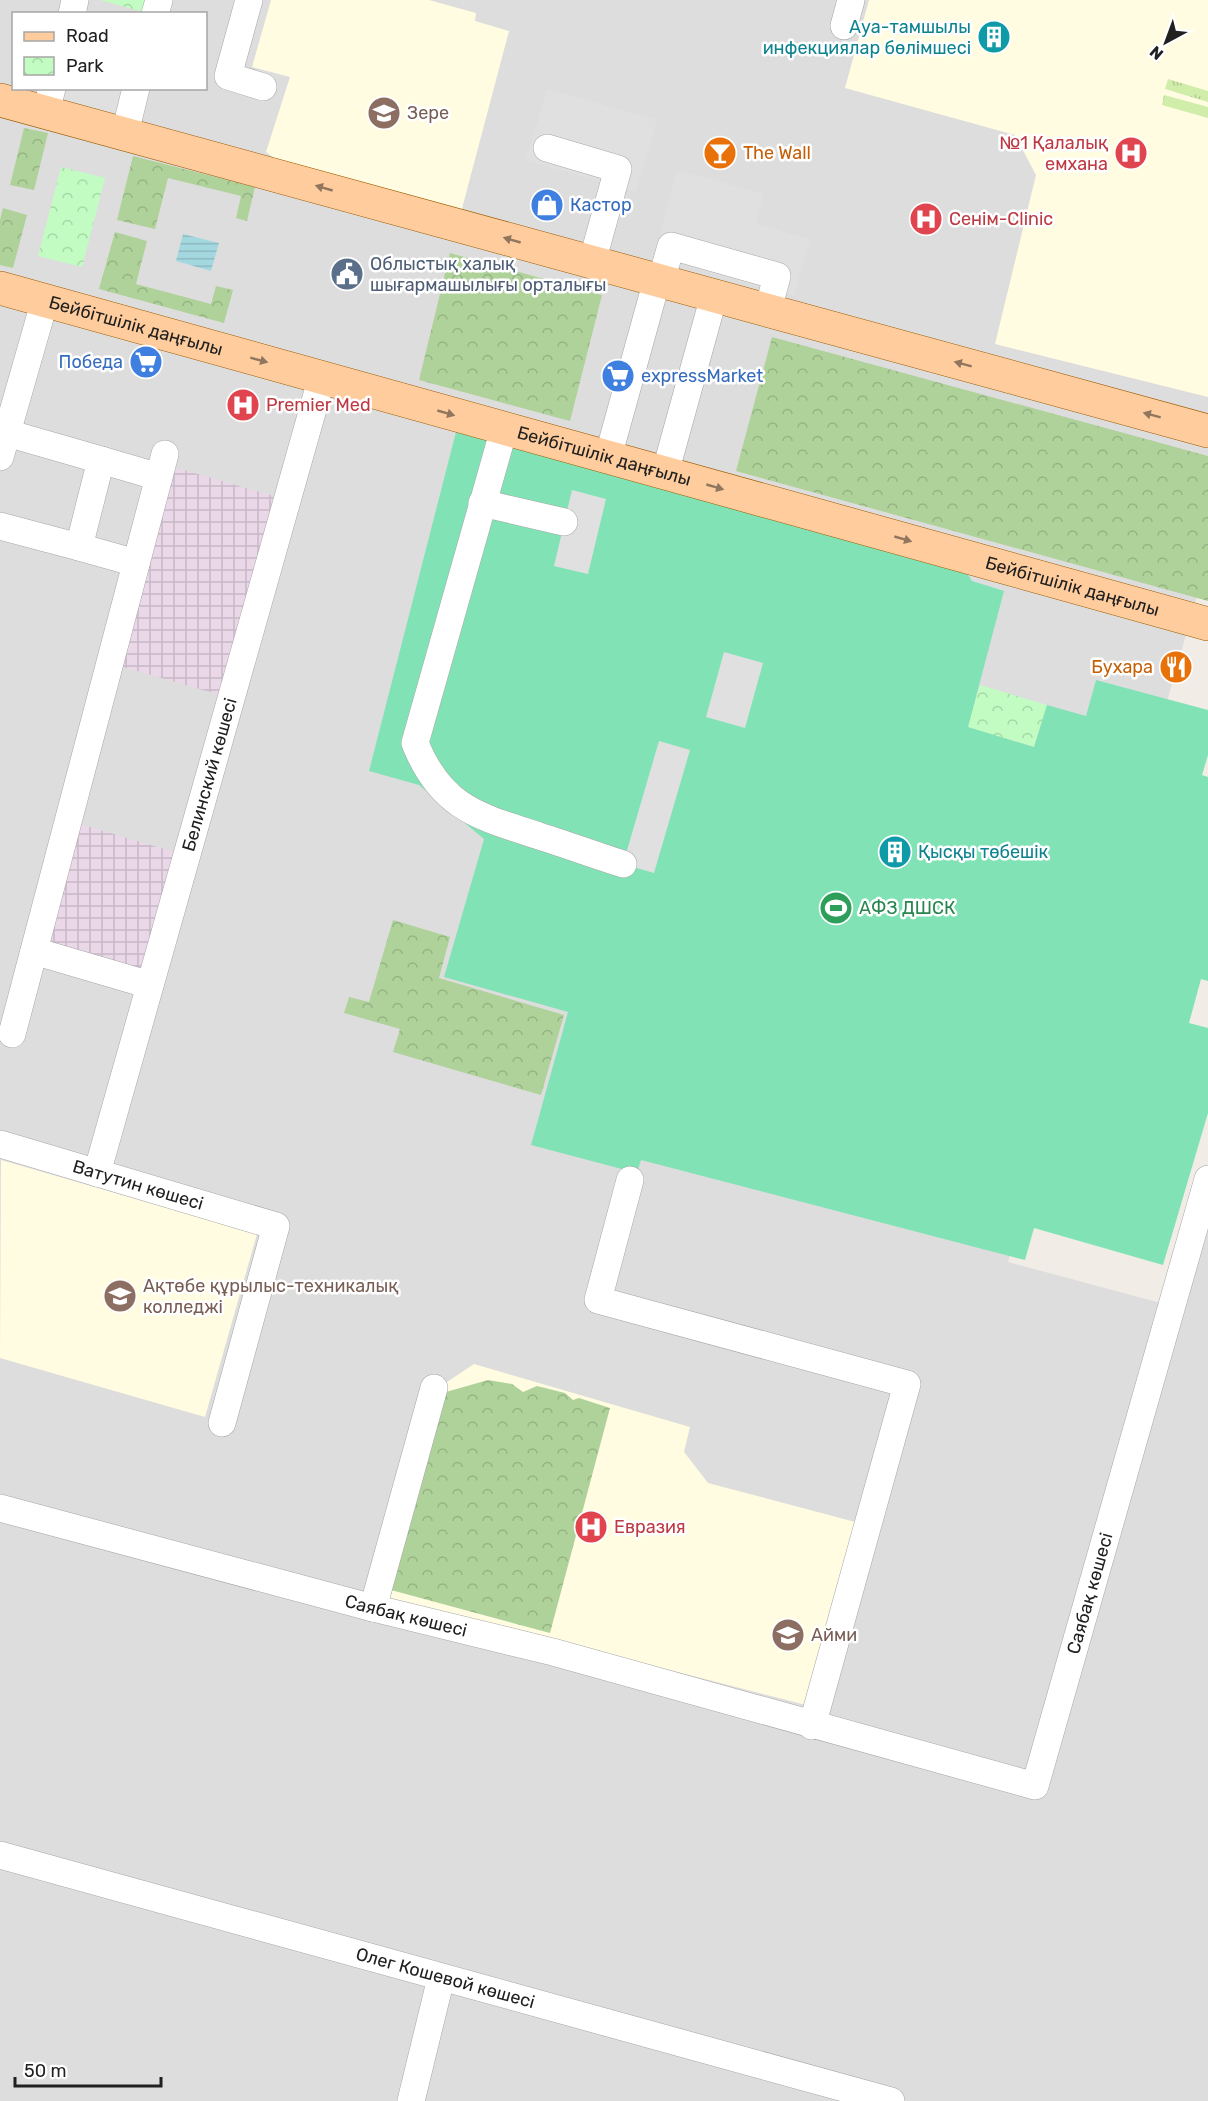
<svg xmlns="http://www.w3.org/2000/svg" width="1208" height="2101" viewBox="0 0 1208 2101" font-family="Rubik,sans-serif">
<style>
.residential{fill:#dedddd;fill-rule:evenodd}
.industrial{fill:url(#industrial-grid)}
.education{fill:#fffce1}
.grass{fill:url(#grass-tufts)}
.forest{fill:url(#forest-crowns)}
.park{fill:url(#park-crowns)}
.pitch{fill:#81e3b5}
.parking{fill:#e0e0e0}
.water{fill:url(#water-rules)}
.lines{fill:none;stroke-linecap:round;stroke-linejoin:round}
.minor-casing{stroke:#a7a7a7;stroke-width:28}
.major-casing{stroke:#9c5b00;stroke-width:34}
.minor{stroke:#fff;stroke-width:27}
.major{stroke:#ffcc9d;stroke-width:33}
.oneway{fill:#90765e}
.labels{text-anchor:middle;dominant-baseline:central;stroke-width:5;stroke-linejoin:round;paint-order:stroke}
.culture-label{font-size:18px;fill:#0d838f;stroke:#fff;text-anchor:end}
.education-label{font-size:18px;fill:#785e54;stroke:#fff;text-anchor:start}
.health-label{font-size:18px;fill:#be3a42;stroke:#fff;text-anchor:start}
.food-label{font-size:18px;fill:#c56008;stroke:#fff;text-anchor:start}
.shop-label{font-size:18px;fill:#366cbe;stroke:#fff;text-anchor:start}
.service-label{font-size:18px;fill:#4e5e75;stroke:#fff;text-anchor:start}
.street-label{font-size:18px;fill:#202020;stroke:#fff}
.leisure-label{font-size:18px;fill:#27864d;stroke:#fff;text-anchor:start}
</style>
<defs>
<pattern id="industrial-grid" width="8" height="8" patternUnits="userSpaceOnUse" patternTransform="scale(1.5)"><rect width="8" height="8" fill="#ead8e8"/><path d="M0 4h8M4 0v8" fill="none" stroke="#c8b9c7"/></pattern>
<pattern id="grass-tufts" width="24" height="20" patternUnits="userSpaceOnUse" patternTransform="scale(1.5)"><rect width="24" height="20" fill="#d0edaa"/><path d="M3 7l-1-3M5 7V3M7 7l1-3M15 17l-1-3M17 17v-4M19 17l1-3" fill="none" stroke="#b2cb92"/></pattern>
<pattern id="forest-crowns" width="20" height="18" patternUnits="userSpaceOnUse" patternTransform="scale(1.5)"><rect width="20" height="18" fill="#aed299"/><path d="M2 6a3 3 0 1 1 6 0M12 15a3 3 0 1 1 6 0" fill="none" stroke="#95b484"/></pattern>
<pattern id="park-crowns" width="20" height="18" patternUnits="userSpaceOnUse" patternTransform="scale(1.5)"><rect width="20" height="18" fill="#c2fcc2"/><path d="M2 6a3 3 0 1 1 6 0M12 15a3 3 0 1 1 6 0" fill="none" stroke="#a6d8a6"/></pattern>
<pattern id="water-rules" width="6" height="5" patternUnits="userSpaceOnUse" patternTransform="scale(1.5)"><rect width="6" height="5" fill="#a4d8e0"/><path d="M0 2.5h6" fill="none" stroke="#8db9c0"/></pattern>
</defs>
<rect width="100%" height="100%" fill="#f1ece6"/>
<path class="residential" d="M0,0H1208V557L1008,1262L1172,1306L1208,1179V2101H0ZM14,14H206V88H14Z"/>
<g class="industrial">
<polygon points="170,466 277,497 220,695 113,664"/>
<polygon points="76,823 178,853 143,974 41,945"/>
</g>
<g class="education">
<polygon points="271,0 429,0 476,13 475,21 509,31 460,216 280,162 266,152 290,77 252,67"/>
<polygon points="869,0 1208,0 1208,397 995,344 1036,175 1015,135 845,88"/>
<polygon points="1,1160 257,1234 205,1417 0,1358"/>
<polygon points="474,1364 690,1427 684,1452 708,1483 859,1523 810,1706 386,1597 444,1384"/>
</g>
<g class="grass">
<polygon points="1168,79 1208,91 1208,102 1165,89"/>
<polygon points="1164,95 1208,107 1208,118 1162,105"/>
</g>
<g class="forest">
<polygon points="24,128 48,133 34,190 10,185"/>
<polygon points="133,156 255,187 247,221 236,218 241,196 168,178 155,229 117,220"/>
<polygon points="3,208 27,215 13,268 0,265 0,220"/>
<polygon points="115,232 147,241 136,284 211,304 216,286 233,290 224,323 99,289"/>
<polygon points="450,253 602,295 570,421 419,380"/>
<polygon points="772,337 1208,456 1208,601 736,471"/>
<polygon points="393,920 450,937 439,978 564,1015 541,1095 393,1052 400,1029 344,1013 349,997 369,1002"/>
<polygon points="488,1380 512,1384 523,1392 537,1386 565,1393 573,1400 579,1398 610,1408 550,1633 391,1590 446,1392"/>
</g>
<g class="park">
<polygon points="100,0 147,0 144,12"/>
<polygon points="61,167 105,178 82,267 38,256"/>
<polygon points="980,685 1047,705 1034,747 967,727"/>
</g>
<polygon class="pitch" points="456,432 963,567 972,581 1004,591 968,727 1034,747 1047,705 1086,716 1096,680 1208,710 1208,755 1202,775 1208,777 1208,981 1201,979 1189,1023 1208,1028 1208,1113 1163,1265 1034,1228 1025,1260 641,1160 637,1173 531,1145 568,1012 444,977 484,839 419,785 369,771"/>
<g class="parking">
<polygon points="58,89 130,89 120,126 53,108"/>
<polygon points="547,89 657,120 636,192 526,160"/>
<polygon points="677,170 764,194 756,224 810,239 794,296 654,257"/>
<polygon points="572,490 606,499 588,574 554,566"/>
<polygon points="724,652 763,663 745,728 706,717"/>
<polygon points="659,741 690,750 654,873 623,864"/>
</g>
<polygon class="water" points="183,234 219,243 211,271 176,261"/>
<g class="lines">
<g class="minor-casing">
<g id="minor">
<polyline points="249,0 228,76 263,87"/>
<polyline points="72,14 75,0"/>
<polyline points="155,14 159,0"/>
<polyline points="844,26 851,0"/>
<polyline points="46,112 52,88"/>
<polyline points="125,133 136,88"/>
<polyline points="547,148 618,169 592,262"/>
<polyline points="661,281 671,246 777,276 768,310"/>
<path d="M504,429L415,743C441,808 478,816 539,836C567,845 595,855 623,864"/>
<polyline points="0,431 101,460 79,547 0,526"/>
<polyline points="0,457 45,300"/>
<polyline points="608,457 657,280"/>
<polyline points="101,460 159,477"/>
<polyline points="665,473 714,296"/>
<polyline points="482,503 564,522"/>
<polyline points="79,547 136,563"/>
<polyline points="34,951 150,985"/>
<polyline points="12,1034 165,454"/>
<path id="s1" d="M0,1144L276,1226L222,1423"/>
<path id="s2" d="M97,1173L322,377"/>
<polyline points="630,1180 598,1300 907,1384 812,1726"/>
<path id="s3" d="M0,1508L373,1608L553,1652L1035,1786L1208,1179"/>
<polyline points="373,1608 434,1388"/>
<path id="s4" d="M0,1855L891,2101"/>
<polyline points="411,2101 441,1978"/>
</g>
</g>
<g class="major-casing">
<g id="major">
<polyline points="0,100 1208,431"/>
<path id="s5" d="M0,288L1208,624"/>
</g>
</g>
<use href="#minor" class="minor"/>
<use href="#major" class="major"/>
</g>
<defs><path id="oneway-solid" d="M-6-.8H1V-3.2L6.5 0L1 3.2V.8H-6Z" transform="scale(1.5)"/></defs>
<g class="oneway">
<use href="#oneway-solid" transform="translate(324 188) rotate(-164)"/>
<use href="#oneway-solid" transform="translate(512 240) rotate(-164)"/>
<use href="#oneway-solid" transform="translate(259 360) rotate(15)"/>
<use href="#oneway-solid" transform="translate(963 364) rotate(-165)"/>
<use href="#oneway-solid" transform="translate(446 413) rotate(16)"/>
<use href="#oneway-solid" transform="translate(1152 415) rotate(-165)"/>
<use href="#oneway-solid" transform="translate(715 487) rotate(16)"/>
<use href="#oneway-solid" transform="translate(903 539) rotate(16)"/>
</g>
<defs>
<g id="building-disc" transform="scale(1.725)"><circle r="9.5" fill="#0f9aa8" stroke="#fff"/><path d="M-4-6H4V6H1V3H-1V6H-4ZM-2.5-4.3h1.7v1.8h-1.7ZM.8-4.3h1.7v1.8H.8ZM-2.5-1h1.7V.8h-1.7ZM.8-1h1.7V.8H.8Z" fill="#fff"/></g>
<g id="school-disc" transform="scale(1.725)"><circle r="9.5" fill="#8d6e63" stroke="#fff"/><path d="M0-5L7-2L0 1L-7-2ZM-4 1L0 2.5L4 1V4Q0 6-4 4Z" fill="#fff"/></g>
<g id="bar-disc" transform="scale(1.725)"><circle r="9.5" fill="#e8710a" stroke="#fff"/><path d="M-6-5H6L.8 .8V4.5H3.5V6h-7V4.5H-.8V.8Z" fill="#fff"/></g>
<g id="hospital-disc" transform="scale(1.725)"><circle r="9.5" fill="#e0444e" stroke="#fff"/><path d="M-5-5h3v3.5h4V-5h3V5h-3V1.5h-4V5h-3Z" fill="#fff"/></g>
<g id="shop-disc" transform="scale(1.725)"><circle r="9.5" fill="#3f7fe0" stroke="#fff"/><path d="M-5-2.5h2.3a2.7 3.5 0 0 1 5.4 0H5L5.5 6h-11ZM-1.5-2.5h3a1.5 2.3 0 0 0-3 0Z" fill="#fff"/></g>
<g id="civic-disc" transform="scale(1.725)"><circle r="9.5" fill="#5c6f8a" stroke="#fff"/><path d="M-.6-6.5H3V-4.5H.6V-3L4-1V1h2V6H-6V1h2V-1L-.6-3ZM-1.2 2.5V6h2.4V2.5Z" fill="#fff"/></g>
<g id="supermarket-disc" transform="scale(1.725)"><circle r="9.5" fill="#3f7fe0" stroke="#fff"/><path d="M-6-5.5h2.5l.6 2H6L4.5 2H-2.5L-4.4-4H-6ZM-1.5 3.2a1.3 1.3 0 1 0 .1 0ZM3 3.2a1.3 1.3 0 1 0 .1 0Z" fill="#fff"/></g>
<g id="restaurant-disc" transform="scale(1.725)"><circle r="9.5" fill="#e8710a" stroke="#fff"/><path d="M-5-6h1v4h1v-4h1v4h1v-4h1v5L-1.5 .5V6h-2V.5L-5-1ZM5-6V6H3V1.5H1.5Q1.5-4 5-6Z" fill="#fff"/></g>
<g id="stadium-disc" transform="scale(1.725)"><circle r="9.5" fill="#2e9e5b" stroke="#fff"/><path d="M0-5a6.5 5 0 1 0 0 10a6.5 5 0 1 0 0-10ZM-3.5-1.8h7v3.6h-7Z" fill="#fff"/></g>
<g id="university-disc" transform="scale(1.725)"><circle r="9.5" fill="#8d6e63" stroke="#fff"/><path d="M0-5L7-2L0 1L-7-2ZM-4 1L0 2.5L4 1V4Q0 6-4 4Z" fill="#fff"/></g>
</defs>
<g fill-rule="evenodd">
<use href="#building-disc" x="994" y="37"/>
<use href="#school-disc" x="384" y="113"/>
<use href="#bar-disc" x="720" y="153"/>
<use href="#hospital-disc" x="1131" y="153"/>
<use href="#shop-disc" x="547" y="205"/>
<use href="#hospital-disc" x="926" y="219"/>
<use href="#civic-disc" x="347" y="274"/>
<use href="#supermarket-disc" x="146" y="362"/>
<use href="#supermarket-disc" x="618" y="376"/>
<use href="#hospital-disc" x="243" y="405"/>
<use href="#restaurant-disc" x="1176" y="667"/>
<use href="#building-disc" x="895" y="852"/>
<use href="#stadium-disc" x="836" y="908"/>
<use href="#university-disc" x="120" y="1296"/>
<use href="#hospital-disc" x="591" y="1527"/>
<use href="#school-disc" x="788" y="1635"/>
</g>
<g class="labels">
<g class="culture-label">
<text x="971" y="27">Ауа-тамшылы<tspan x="971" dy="21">инфекциялар бөлімшесі</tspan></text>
<text x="918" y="852" text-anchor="start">Қысқы төбешік</text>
</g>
<g class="education-label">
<text x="407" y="113">Зере</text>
<text x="143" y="1286">Ақтөбе құрылыс-техникалық<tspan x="143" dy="21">колледжі</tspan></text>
<text x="811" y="1635">Айми</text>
</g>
<g class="health-label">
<text x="1108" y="143" text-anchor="end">№1 Қалалық<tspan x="1108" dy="21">емхана</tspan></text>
<text x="949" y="219">Сенім-Clinic</text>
<text x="266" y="405">Premier Med</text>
<text x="614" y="1527">Евразия</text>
</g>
<g class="food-label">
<text x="743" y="153">The Wall</text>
<text x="1153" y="667" text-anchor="end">Бухара</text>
</g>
<g class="shop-label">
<text x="570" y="205">Кастор</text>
<text x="123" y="362" text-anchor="end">Победа</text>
<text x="641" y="376">expressMarket</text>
</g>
<g class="service-label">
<text x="370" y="264">Облыстық халық<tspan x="370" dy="21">шығармашылығы орталығы</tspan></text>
</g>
<g class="street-label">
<text stroke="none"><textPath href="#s5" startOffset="141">Бейбітшілік даңғылы</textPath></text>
<text stroke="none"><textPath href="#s5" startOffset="627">Бейбітшілік даңғылы</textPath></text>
<text stroke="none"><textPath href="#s5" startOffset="1113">Бейбітшілік даңғылы</textPath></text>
<text stroke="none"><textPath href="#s2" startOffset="414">Белинский көшесі</textPath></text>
<text stroke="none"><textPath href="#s1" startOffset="144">Ватутин көшесі</textPath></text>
<text stroke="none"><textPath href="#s3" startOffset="1272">Саябақ көшесі</textPath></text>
<text stroke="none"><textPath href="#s3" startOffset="420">Саябақ көшесі</textPath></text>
<text stroke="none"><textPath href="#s4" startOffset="462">Олег Кошевой көшесі</textPath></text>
</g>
<g class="leisure-label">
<text x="859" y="908">АФЗ ДШСК</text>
</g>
</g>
<rect x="12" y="12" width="195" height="78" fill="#ffffff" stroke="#a6a6a6" stroke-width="1.5"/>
<rect x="24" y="32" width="30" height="9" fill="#ffcc9d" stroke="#a6a6a6" stroke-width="1.5"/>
<text x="66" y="42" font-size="18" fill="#202020">Road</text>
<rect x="24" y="57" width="30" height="18" fill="url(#park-crowns)" stroke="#a6a6a6" stroke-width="1.5"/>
<text x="66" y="72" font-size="18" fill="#202020">Park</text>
<g transform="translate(1166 42) rotate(221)" stroke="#ffffff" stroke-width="4.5" paint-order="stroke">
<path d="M0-4.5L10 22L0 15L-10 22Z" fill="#202020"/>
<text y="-9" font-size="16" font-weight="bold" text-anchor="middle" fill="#202020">N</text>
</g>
<path d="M15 2077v9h146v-9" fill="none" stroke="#202020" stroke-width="3"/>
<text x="24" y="2077" font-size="18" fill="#202020" stroke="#ffffff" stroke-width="4.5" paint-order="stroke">50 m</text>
</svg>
